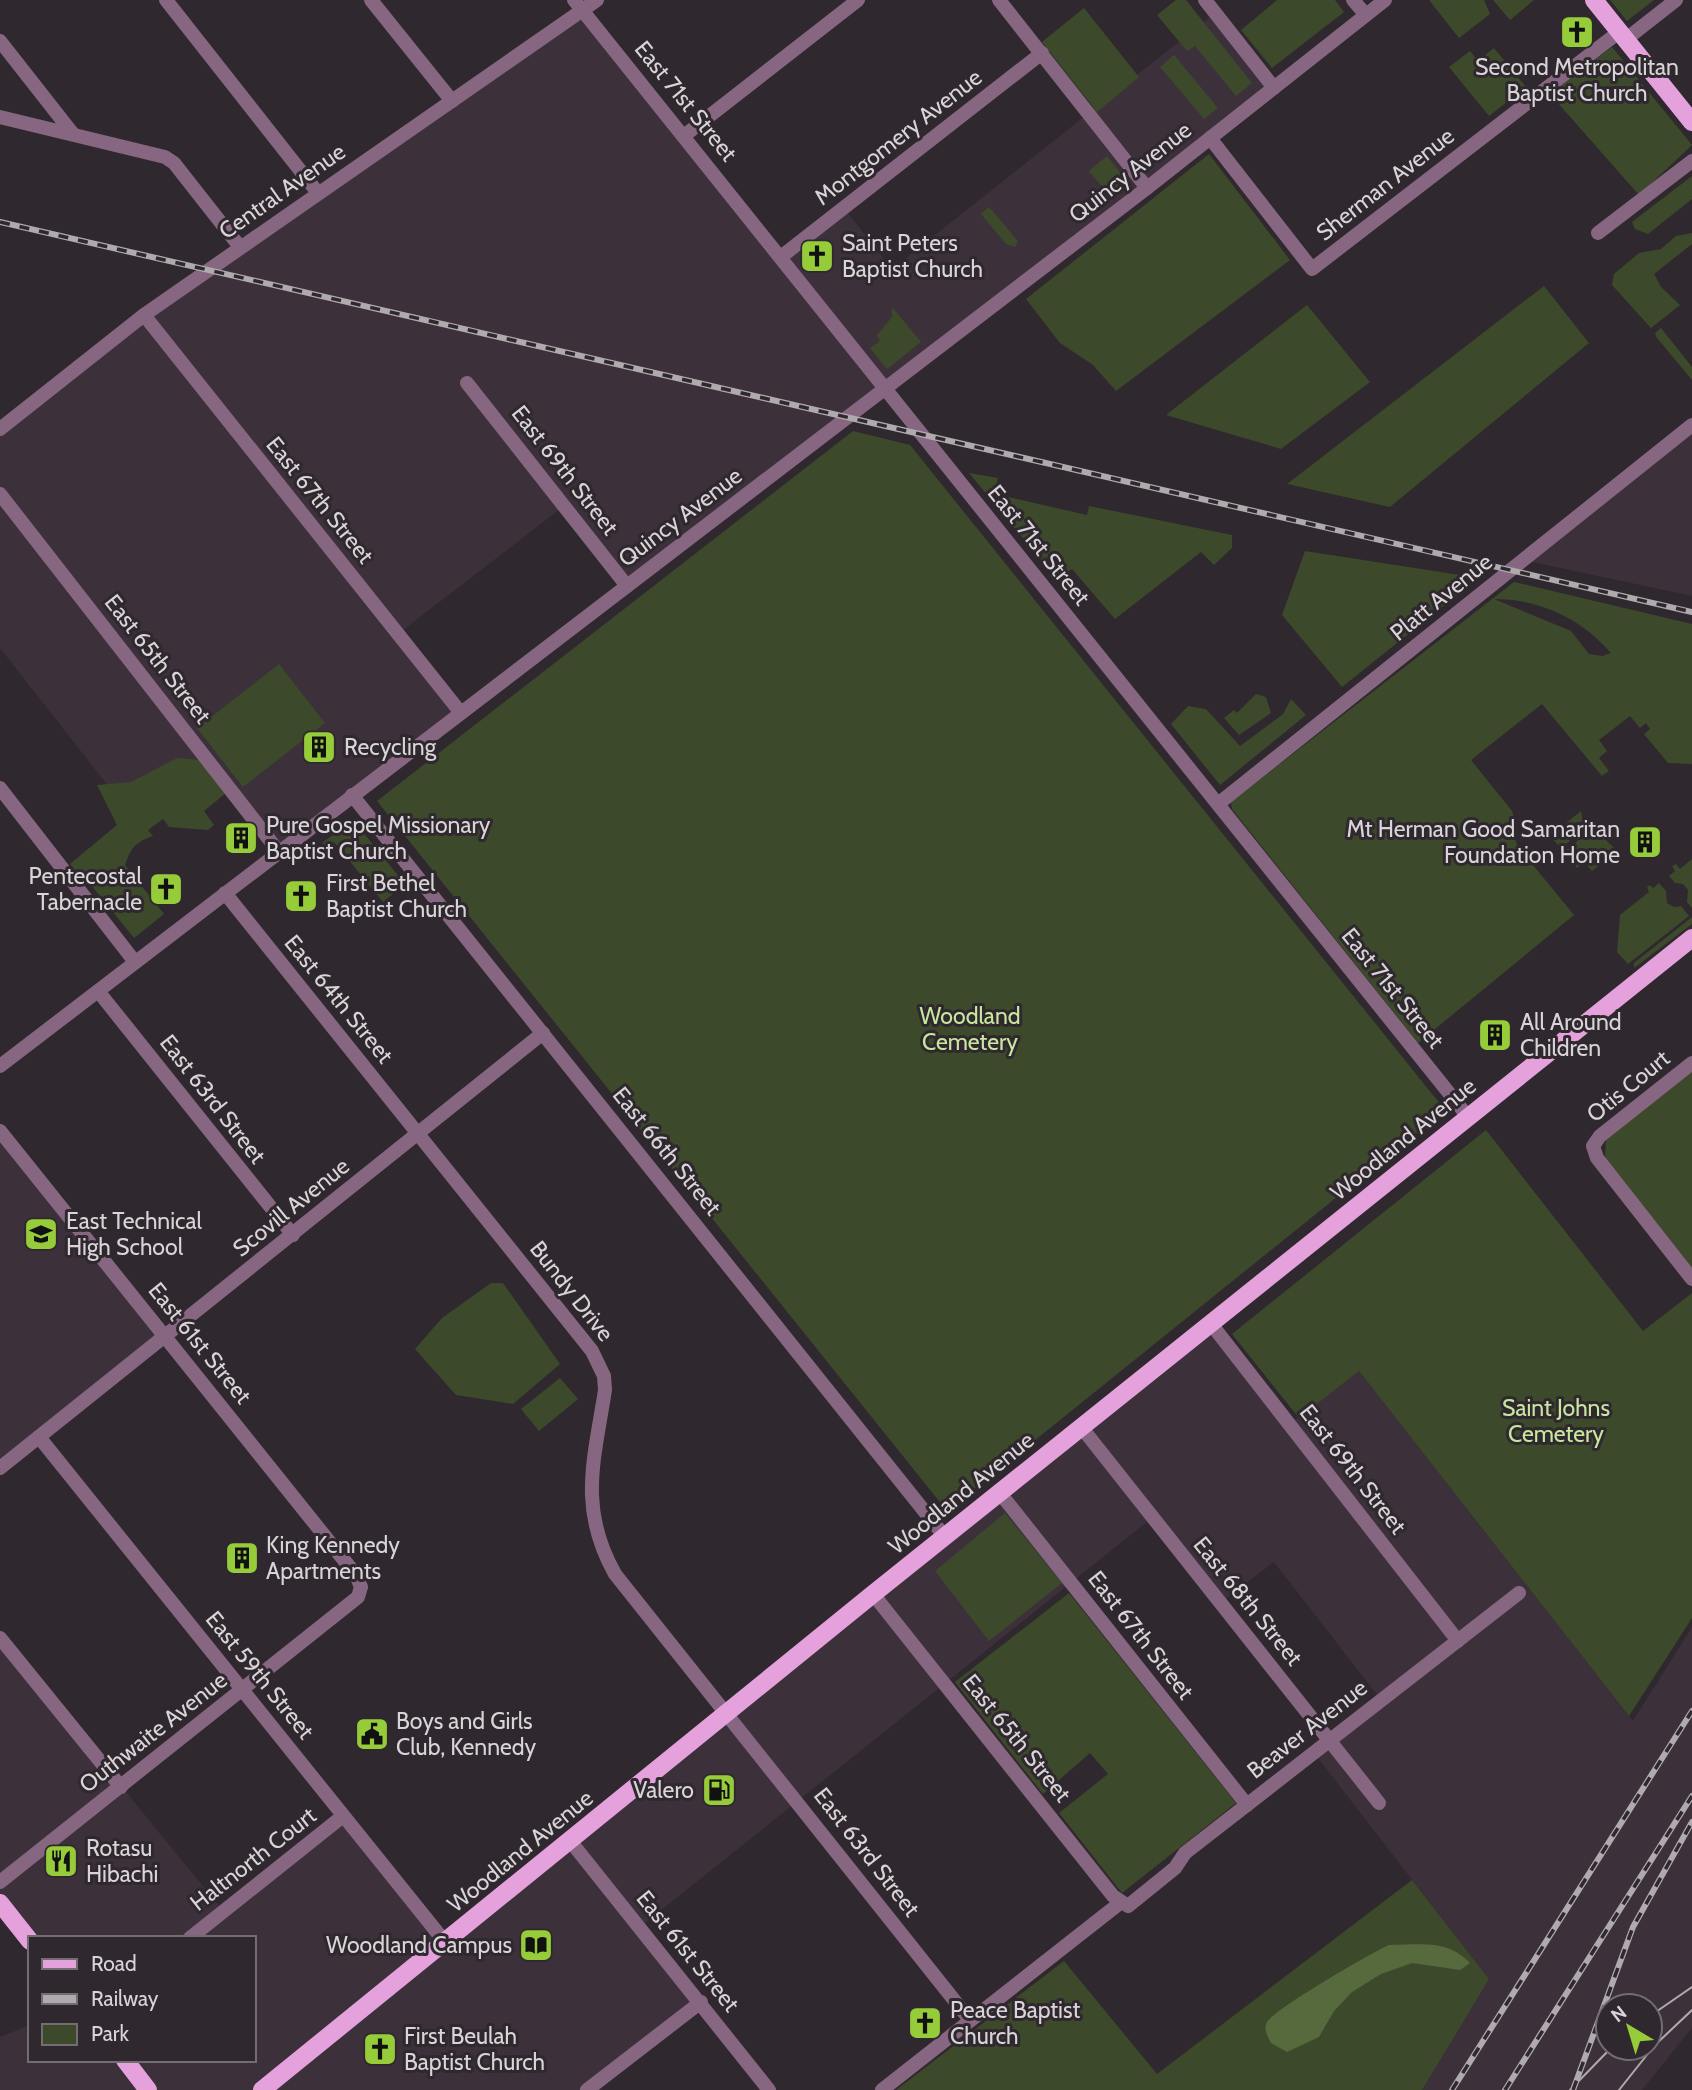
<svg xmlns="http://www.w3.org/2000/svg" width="1692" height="2090" viewBox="0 0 1692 2090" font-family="Cabin,sans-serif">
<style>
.built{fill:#3c303a;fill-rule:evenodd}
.green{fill:#3c4a2b;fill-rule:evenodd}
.water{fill:#566a3d}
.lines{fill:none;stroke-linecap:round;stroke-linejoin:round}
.minor{stroke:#876682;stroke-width:14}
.major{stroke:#e4a1dc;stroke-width:18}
.tram{stroke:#afaaae;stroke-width:2}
.rail-casing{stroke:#afaaae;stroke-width:6}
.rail{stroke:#2f282e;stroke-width:3.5;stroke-dasharray:10;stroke-linecap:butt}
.labels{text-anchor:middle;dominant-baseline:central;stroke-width:6;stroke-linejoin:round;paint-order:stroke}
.poi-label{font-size:23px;fill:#d9d4d8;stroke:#2f282e;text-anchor:start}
.street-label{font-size:23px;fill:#d9d4d8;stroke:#2f282e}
.park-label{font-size:23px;fill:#c7e79f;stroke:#2f282e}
</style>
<rect width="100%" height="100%" fill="#2f282e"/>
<g class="built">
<polygon points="583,11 782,256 844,208 892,269 1215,13 1274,88 627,586 564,506 398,634 461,713 279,852 211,765 137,823 0,648 0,429 144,315"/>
<polygon points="1692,425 1692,596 1523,560"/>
<polygon points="0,1131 166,1337 0,1469"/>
<path d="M1212,1325L1289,1424L1359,1371L1633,1721L1692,1627V2028L1642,2090H1419L1489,1979L1314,1753L1381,1700L1274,1562L1220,1603L1152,1518L640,1927L701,2002L587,2090H0V2037L30,2025V2060H254V1938H30L0,1903V1637L223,1911L343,1816L445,1942ZM1608,2006H1650V2048H1608Z"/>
</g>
<g class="green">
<polygon points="1176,0 1186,0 1252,83 1236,96 1195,46 1187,51 1157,15"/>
<polygon points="1277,0 1335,0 1344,12 1272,68 1241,30"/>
<polygon points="1429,0 1484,0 1490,14 1459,38"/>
<polygon points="1493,0 1534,0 1510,20"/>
<polygon points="1610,0 1654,0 1627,21"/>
<polygon points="1084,8 1139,77 1097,112 1042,42"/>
<polygon points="1612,47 1692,145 1639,195 1550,94"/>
<polygon points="1494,48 1526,87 1489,116 1449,67 1470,51 1478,61"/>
<polygon points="1174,55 1218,108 1204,119 1160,67"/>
<polygon points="1209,154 1290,260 1116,391 1093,365 1060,343 1026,299"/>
<polygon points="1107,156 1127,181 1109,195 1089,171"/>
<polygon points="1692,176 1692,199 1648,234 1635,229 1632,222"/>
<polygon points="989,207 1018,241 1015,247 1006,244 981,214"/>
<polygon points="1692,233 1692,244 1654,274 1661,287 1680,305 1651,328 1612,285 1614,274 1639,253 1661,249 1676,236"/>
<polygon points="1544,286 1589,343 1390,507 1287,484"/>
<polygon points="1307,305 1370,382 1281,449 1166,415"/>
<polygon points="892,307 921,342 887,369 870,348 880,341 877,335 892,317"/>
<polygon points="1661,328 1692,367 1692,380 1657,338 1655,333"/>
<polygon points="853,431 910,445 1445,1110 947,1511 377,801"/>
<polygon points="969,473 998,478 995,494 1087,515 1089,506 1232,535 1232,548 1214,565 1201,552 1115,619 1072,569 1057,579"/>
<polygon points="1305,551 1473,577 1472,583 1342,687 1282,615"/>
<path d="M1514,582L1692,624V764L1668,763L1644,734L1650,729L1646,723L1640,728L1630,716L1599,740L1607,751L1599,758L1609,771L1602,776L1542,704L1471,760L1512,811C1517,824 1511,835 1519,848L1574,915L1418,1043L1232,809L1231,802ZM1494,599C1539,599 1581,618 1611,653L1602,656L1589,654L1571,631Z"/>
<polygon points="279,664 325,723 243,787 197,728"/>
<polygon points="1256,694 1266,697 1271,713 1239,735 1224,718 1234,710 1237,713"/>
<polygon points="1291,699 1306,715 1220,785 1171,724 1188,706 1206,709 1240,746 1283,714"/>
<path d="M177,758L199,760L226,793L204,811L214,825L208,830L169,827L163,819L148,830L153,836C134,843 131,848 125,865L164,914L134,938L91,885H85L70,864L117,825L97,785L131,782Z"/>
<polygon points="1581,811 1584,829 1561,848 1550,836"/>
<polygon points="353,820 405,884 383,902 334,842 326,848 322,843"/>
<polygon points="1587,833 1605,839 1617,851 1592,871 1584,862 1577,868 1564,852"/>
<polygon points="1692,859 1692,908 1687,902 1688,890 1683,884 1675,883 1669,876 1675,871 1672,866 1676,864 1680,869"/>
<polygon points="1659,883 1666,891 1667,903 1674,907 1681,906 1689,916 1628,964 1617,952 1620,915 1649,892 1647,887 1650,885 1653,888"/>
<polygon points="1692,917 1692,924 1634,968 1634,963"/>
<polygon points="1692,1070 1692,1269 1605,1158 1606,1138"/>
<polygon points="1486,1130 1643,1331 1692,1293 1692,1618 1629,1716 1359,1371 1299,1418 1232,1334"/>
<polygon points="491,1283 503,1283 560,1364 513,1404 456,1395 415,1349 442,1318"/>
<polygon points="560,1378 578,1399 539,1431 521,1409"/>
<polygon points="1005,1513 1062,1583 989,1641 935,1571"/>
<polygon points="1069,1593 1236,1803 1122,1893 1059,1813 1108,1774 1090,1753 1043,1794 955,1682"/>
<polygon points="1412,1880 1489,1979 1422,2090 896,2090 1064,1961 1157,2074"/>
</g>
<path class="water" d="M1389,1945C1421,1945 1447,1939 1470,1963L1460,1970L1412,1963L1381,1974L1352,1992L1334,2011L1319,2037L1287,2052L1271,2043C1268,2037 1263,2029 1267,2022C1276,2008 1371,1953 1389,1945Z"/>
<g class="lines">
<g class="minor">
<polyline points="166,0 318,193"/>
<polyline points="371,0 452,101"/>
<polyline points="574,0 1469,1118"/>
<polyline points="999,0 1147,188"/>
<polyline points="1205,0 1274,88"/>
<polyline points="1353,0 1366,15"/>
<polyline points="1625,40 1676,0"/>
<polyline points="0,41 73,134"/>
<polyline points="0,117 165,157 174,163 240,247"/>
<polyline points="685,135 858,0"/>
<polyline points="1210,138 1312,269 1619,32"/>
<polyline points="1598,233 1692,161"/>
<polyline points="782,256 1042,53"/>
<polyline points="144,315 461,713"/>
<polyline points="467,383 627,586"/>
<polyline points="0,429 144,315 597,0"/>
<polyline points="0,494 279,852"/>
<polyline points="0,788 135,962"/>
<polyline points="352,795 945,1537"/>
<polyline points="1218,804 1692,425"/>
<path d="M225,893L592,1351L604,1376L605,1390C594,1461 578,1508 615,1574L970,2020"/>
<polyline points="98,991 293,1235"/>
<polyline points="1692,1063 1600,1136 1593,1146 1597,1158 1692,1279"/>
<polyline points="0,1066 1147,188 1385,0"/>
<polyline points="0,1131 356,1575 361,1587 358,1597 0,1882"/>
<polyline points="1212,1325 1458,1641"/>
<polyline points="1082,1428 1379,1803"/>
<polyline points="39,1437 445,1942"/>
<polyline points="0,1468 543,1033"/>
<polyline points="1000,1493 1247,1805"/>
<polyline points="873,1594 1113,1896 1128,1906 1175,1868 1185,1853 1519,1593"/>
<polyline points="0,1638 121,1787"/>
<polyline points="571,1842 769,2090"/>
<polyline points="190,1938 343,1816"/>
<polyline points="587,2090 701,2002"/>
<polyline points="882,2090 1120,1903"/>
</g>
<g class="major">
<polyline points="1594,0 1692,122"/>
<polyline points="0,1903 30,1941"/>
<polyline points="125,2060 148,2090"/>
<polyline points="262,2090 873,1594 1692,938"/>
</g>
<g class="tram">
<polyline points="1650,2016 1692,1987"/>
<polyline points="1570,2090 1611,2048"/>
<polyline points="1619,2090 1654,2046 1692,2010"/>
</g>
<g class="rail-casing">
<g id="rail">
<polyline points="0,222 1692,612"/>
<polyline points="1452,2090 1692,1711"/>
<polyline points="1505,2090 1692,1796"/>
<polyline points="1573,2090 1633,1927 1692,1822"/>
</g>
</g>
<use href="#rail" class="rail"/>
</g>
<defs>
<g id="church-square" transform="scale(1.75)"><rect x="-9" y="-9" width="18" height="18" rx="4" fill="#96cc3a" stroke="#2f282e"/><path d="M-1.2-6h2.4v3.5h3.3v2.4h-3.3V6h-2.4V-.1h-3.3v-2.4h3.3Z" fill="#111"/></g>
<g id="building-square" transform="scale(1.75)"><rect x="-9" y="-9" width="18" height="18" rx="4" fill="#96cc3a" stroke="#2f282e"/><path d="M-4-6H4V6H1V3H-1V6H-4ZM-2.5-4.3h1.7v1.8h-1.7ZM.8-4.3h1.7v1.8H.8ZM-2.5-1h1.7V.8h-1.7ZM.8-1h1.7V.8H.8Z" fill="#111"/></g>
<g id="university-square" transform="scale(1.75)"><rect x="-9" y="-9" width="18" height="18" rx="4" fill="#96cc3a" stroke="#2f282e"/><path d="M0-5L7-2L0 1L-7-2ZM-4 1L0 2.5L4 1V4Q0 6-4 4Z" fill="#111"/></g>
<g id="civic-square" transform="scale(1.75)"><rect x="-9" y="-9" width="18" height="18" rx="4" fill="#96cc3a" stroke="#2f282e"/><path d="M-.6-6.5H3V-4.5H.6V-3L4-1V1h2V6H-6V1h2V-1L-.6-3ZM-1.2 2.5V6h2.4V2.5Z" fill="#111"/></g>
<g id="fuel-square" transform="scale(1.75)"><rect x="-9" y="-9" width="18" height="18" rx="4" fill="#96cc3a" stroke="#2f282e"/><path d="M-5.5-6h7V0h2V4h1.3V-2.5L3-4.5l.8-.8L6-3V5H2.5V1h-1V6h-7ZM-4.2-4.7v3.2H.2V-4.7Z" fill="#111"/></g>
<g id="restaurant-square" transform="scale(1.75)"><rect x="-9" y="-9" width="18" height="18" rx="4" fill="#96cc3a" stroke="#2f282e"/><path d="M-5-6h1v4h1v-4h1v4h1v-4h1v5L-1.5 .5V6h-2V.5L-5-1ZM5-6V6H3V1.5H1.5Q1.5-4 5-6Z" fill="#111"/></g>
<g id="library-square" transform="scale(1.75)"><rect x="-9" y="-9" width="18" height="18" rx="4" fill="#96cc3a" stroke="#2f282e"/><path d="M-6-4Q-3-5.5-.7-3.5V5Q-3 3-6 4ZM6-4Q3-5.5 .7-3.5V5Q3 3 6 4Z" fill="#111"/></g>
</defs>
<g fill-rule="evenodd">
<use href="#church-square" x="1577" y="32"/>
<use href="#church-square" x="817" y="256"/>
<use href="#building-square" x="319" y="747"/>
<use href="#building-square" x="241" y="838"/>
<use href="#building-square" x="1645" y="842"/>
<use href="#church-square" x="166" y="889"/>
<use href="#church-square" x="301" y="896"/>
<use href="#building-square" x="1495" y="1035"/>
<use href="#university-square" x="41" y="1234"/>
<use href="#building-square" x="242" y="1558"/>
<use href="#civic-square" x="372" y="1734"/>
<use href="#fuel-square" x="719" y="1790"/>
<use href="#restaurant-square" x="61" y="1861"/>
<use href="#library-square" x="536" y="1945"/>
<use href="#church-square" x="925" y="2023"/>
<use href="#church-square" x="380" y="2049"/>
</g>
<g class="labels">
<g class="poi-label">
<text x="1577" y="67" text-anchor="middle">Second Metropolitan<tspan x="1577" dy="26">Baptist Church</tspan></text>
<text x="842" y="243">Saint Peters<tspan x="842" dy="26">Baptist Church</tspan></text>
<text x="344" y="747">Recycling</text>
<text x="266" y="825">Pure Gospel Missionary<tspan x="266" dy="26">Baptist Church</tspan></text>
<text x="1620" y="829" text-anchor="end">Mt Herman Good Samaritan<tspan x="1620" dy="26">Foundation Home</tspan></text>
<text x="142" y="876" text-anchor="end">Pentecostal<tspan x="142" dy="26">Tabernacle</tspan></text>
<text x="326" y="883">First Bethel<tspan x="326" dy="26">Baptist Church</tspan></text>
<text x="1520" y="1022">All Around<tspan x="1520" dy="26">Children</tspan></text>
<text x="66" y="1221">East Technical<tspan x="66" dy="26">High School</tspan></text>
<text x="266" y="1545">King Kennedy<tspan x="266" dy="26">Apartments</tspan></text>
<text x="396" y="1721">Boys and Girls<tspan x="396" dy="26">Club, Kennedy</tspan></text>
<text x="694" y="1790" text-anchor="end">Valero</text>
<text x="86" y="1848">Rotasu<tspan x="86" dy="26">Hibachi</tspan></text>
<text x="512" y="1945" text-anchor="end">Woodland Campus</text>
<text x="950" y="2010">Peace Baptist<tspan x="950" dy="26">Church</tspan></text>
<text x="404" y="2036">First Beulah<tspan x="404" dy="26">Baptist Church</tspan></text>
</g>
<g class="street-label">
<text transform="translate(686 101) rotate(51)">East 71st Street</text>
<text transform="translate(898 137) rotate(-38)">Montgomery Avenue</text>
<text transform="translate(1130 172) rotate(-38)">Quincy Avenue</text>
<text transform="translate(1385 184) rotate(-38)">Sherman Avenue</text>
<text transform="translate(282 191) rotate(-35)">Central Avenue</text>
<text transform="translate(565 470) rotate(52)">East 69th Street</text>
<text transform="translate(320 500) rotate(51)">East 67th Street</text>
<text transform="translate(680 517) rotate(-37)">Quincy Avenue</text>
<text transform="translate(1039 545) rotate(51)">East 71st Street</text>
<text transform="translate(1441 597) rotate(-39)">Platt Avenue</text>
<text transform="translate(158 659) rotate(52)">East 65th Street</text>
<text transform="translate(1393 988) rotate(51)">East 71st Street</text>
<text transform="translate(339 999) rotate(51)">East 64th Street</text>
<text transform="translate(1628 1086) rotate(-39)">Otis Court</text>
<text transform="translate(213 1099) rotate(52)">East 63rd Street</text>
<text transform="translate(1403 1139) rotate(-39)">Woodland Avenue</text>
<text transform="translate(667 1151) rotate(51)">East 66th Street</text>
<text transform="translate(291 1207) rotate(-39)">Scovill Avenue</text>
<text transform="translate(572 1291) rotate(52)">Bundy Drive</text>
<text transform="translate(200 1343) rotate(51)">East 61st Street</text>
<text transform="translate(1353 1469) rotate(52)">East 69th Street</text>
<text transform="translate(961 1493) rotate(-39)">Woodland Avenue</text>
<text transform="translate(1248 1601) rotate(51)">East 68th Street</text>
<text transform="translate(1141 1635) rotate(52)">East 67th Street</text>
<text transform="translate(260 1675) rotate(51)">East 59th Street</text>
<text transform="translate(1307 1729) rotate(-38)">Beaver Avenue</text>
<text transform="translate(153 1732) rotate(-38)">Outhwaite Avenue</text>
<text transform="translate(1017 1738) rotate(51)">East 65th Street</text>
<text transform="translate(520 1851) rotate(-39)">Woodland Avenue</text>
<text transform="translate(867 1852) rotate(52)">East 63rd Street</text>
<text transform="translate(253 1859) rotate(-38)">Haltnorth Court</text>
<text transform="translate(688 1951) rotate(51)">East 61st Street</text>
</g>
<g class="park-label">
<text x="970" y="1016">Woodland<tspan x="970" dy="26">Cemetery</tspan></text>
<text x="1556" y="1408">Saint Johns<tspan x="1556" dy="26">Cemetery</tspan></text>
</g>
</g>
<rect x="28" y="1936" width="228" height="126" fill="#2f282e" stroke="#736d72" stroke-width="2"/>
<rect x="42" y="1959" width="35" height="10" fill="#e4a1dc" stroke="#736d72" stroke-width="2"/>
<text x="91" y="1971" font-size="21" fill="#d9d4d8">Road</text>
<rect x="42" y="1994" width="35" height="10" fill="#afaaae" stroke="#736d72" stroke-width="2"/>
<text x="91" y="2006" font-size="21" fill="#d9d4d8">Railway</text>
<rect x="42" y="2024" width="35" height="21" fill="#3c4a2b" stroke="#736d72" stroke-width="2"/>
<text x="91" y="2041" font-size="21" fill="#d9d4d8">Park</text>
<g transform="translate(1629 2027) rotate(322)"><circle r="33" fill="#2f282e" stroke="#736d72" stroke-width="2"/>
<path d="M0-5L12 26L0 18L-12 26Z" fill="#96cc3a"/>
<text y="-10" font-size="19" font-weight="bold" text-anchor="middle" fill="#d9d4d8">N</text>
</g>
</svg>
